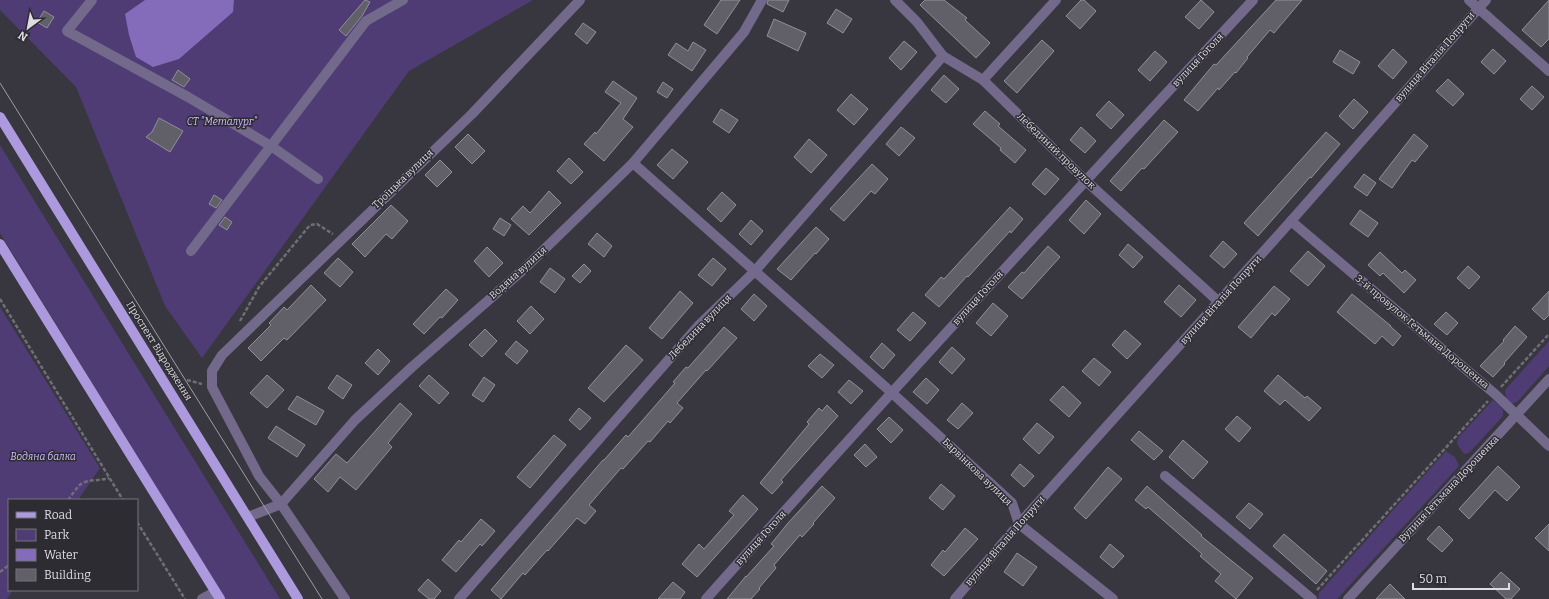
<svg xmlns="http://www.w3.org/2000/svg" width="1549" height="599" viewBox="0 0 1549 599" font-family="Bitter,serif">
<style>
.green{fill:#4f3c75}
.water{fill:#846cba}
.building{fill:#615f67;stroke:#918f98}
.lines{fill:none;stroke-linecap:round;stroke-linejoin:round}
.path{stroke:#706e75;stroke-width:2.5;stroke-dasharray:4 2;stroke-linecap:butt}
.minor{stroke:#72698b;stroke-width:10}
.major{stroke:#ad99de;stroke-width:10}
.tram{stroke:#a09ea4;stroke-width:1}
.labels{text-anchor:middle;dominant-baseline:central;stroke-width:3;stroke-linejoin:round;paint-order:stroke}
.street-label{font-size:10px;fill:#dedce1;stroke:#2e2c33}
.park-label{font-size:10px;font-style:italic;fill:#cfbdfd;stroke:#2e2c33}
</style>
<rect width="100%" height="100%" fill="#38363e"/>
<g class="green">
<polygon points="0,0 533,0 409,71 202,358 165,306 76,87 0,10"/>
<polygon points="0,145 280,599 225,599 0,233"/>
<polygon points="0,307 100,468 78,500 9,500 9,590 13,590 7,599 0,599"/>
<polygon points="1549,341 1549,366 1517,402 1511,404 1506,399 1505,390"/>
<polygon points="1493,400 1503,409 1503,416 1469,453 1464,454 1457,444 1458,438"/>
<polygon points="1446,451 1455,457 1459,466 1337,599 1318,599 1319,593"/>
</g>
<polygon class="water" points="145,0 234,0 233,12 179,59 153,67 136,57 129,35 125,14"/>
<g class="building">
<polygon points="365,0 370,2 362,16 346,36 339,30"/>
<polygon points="721,0 740,0 717,34 704,25"/>
<polygon points="768,0 789,0 783,12 767,4"/>
<polygon points="925,0 944,0 967,18 965,20 990,43 976,58 920,5"/>
<polygon points="1081,0 1084,0 1096,11 1080,29 1066,16"/>
<polygon points="1201,0 1214,12 1199,29 1185,17"/>
<polygon points="1276,0 1302,0 1274,33 1270,30 1247,57 1248,58 1236,73 1235,72 1219,90 1218,88 1198,111 1184,100 1214,64 1216,65"/>
<polygon points="1549,0 1549,39 1541,47 1522,30"/>
<polygon points="836,9 852,19 843,33 827,23"/>
<polygon points="44,11 54,17 47,28 37,22"/>
<polygon points="774,19 806,33 798,51 767,36"/>
<polygon points="583,23 596,32 587,44 575,34"/>
<polygon points="1042,40 1054,51 1017,93 1004,81"/>
<polygon points="904,41 917,52 901,70 889,58"/>
<polygon points="693,42 706,50 692,71 668,55 676,43 688,51"/>
<polygon points="1393,49 1407,62 1393,79 1378,66"/>
<polygon points="1493,49 1506,61 1494,74 1481,62"/>
<polygon points="1340,50 1360,62 1353,74 1333,62"/>
<polygon points="1155,51 1167,62 1150,81 1138,70"/>
<polygon points="178,70 190,79 184,87 172,80"/>
<polygon points="944,75 959,89 946,103 931,90"/>
<polygon points="1448,79 1464,94 1453,106 1436,91"/>
<polygon points="613,81 637,98 623,119 633,127 604,161 584,144 595,132 596,134 621,103 605,92"/>
<polygon points="663,82 673,89 667,98 657,92"/>
<polygon points="1532,86 1544,97 1532,110 1520,99"/>
<polygon points="851,94 868,109 854,125 837,110"/>
<polygon points="1354,99 1368,112 1353,129 1339,116"/>
<polygon points="1109,101 1124,115 1111,129 1096,115"/>
<polygon points="721,109 738,120 729,133 713,122"/>
<polygon points="985,111 1000,124 998,126 1026,150 1015,163 1000,150 1001,148 973,124"/>
<polygon points="159,118 183,131 170,152 146,137 152,132"/>
<polygon points="1164,120 1178,132 1144,169 1142,168 1121,191 1110,181"/>
<polygon points="901,127 915,138 899,156 886,144"/>
<polygon points="1081,127 1096,141 1085,153 1070,140"/>
<polygon points="1326,132 1340,144 1311,178 1310,177 1258,236 1244,223"/>
<polygon points="468,134 485,151 472,164 455,147"/>
<polygon points="1414,134 1428,146 1415,162 1412,160 1392,188 1379,179"/>
<polygon points="809,139 827,155 811,173 794,157"/>
<polygon points="672,149 688,162 673,179 657,165"/>
<polygon points="569,158 583,172 571,184 557,171"/>
<polygon points="440,160 452,172 437,187 425,175"/>
<polygon points="872,164 888,179 875,194 871,191 844,221 830,209"/>
<polygon points="1046,168 1059,179 1045,195 1032,184"/>
<polygon points="1364,174 1376,183 1367,196 1354,187"/>
<polygon points="549,191 561,203 529,235 511,219 523,206 530,213"/>
<polygon points="722,192 736,205 721,222 707,209"/>
<polygon points="214,195 222,200 216,208 209,204"/>
<polygon points="1086,200 1101,214 1084,234 1069,220"/>
<polygon points="391,205 408,221 392,239 386,234 365,257 352,244"/>
<polygon points="1010,207 1023,219 1011,233 1010,231 968,277 967,276 939,307 925,295 941,277 944,279"/>
<polygon points="1360,210 1378,223 1368,237 1350,224"/>
<polygon points="225,217 232,222 227,230 219,225"/>
<polygon points="500,218 511,225 504,236 493,229"/>
<polygon points="751,220 763,231 751,245 739,234"/>
<polygon points="816,227 829,239 816,254 815,253 791,280 777,269"/>
<polygon points="597,233 612,246 604,257 588,244"/>
<polygon points="1223,241 1237,254 1224,268 1210,256"/>
<polygon points="1128,244 1143,257 1133,268 1119,255"/>
<polygon points="1048,246 1060,257 1022,299 1008,287 1022,272 1024,273"/>
<polygon points="487,247 503,263 489,277 474,261"/>
<polygon points="1308,251 1325,266 1308,286 1290,271"/>
<polygon points="1380,252 1402,273 1405,270 1416,280 1404,293 1383,273 1380,276 1368,265"/>
<polygon points="338,258 353,272 340,287 324,273"/>
<polygon points="713,258 726,269 712,286 698,275"/>
<polygon points="584,264 591,271 580,283 572,276"/>
<polygon points="1468,266 1480,277 1469,289 1457,278"/>
<polygon points="550,268 565,279 555,293 540,282"/>
<polygon points="311,285 326,300 287,340 284,338 261,361 248,348 271,325 269,323 284,307 287,310"/>
<polygon points="1179,285 1196,300 1181,317 1164,302"/>
<polygon points="1274,286 1290,299 1275,316 1272,313 1251,338 1238,327"/>
<polygon points="446,289 458,300 442,318 440,317 424,334 413,324"/>
<polygon points="680,291 693,303 662,339 649,328"/>
<polygon points="1549,291 1549,315 1544,320 1532,309"/>
<polygon points="754,294 767,306 754,321 741,309"/>
<polygon points="1352,294 1391,326 1390,326 1401,336 1393,346 1382,336 1375,344 1337,312"/>
<polygon points="993,303 1008,316 991,336 976,323"/>
<polygon points="531,306 544,319 530,334 517,321"/>
<polygon points="913,312 926,323 910,341 897,330"/>
<polygon points="1446,312 1458,323 1447,335 1434,324"/>
<polygon points="1515,326 1527,337 1504,363 1505,364 1493,377 1480,366 1504,341 1503,340"/>
<polygon points="724,327 737,338 707,371 706,370 677,403 683,408 670,423 668,421 650,442 648,441 623,469 621,468 589,505 596,511 585,524 577,518 548,551 547,550 525,575 523,573 501,599 491,590 603,460 604,460 626,435 628,437 675,383 673,382 686,367 688,368"/>
<polygon points="485,329 497,341 482,357 469,345"/>
<polygon points="1125,330 1141,344 1127,359 1112,345"/>
<polygon points="516,341 528,351 517,364 505,354"/>
<polygon points="882,343 895,355 883,369 870,357"/>
<polygon points="626,345 643,360 604,402 588,388"/>
<polygon points="952,347 965,359 952,374 939,362"/>
<polygon points="378,349 390,361 378,375 365,363"/>
<polygon points="820,354 834,365 822,378 808,366"/>
<polygon points="1094,358 1111,372 1099,386 1082,371"/>
<polygon points="267,375 284,390 267,408 250,393"/>
<polygon points="337,375 352,385 343,399 328,388"/>
<polygon points="429,375 449,393 439,404 419,386"/>
<polygon points="1278,375 1305,398 1307,396 1321,408 1309,421 1285,400 1280,405 1264,391"/>
<polygon points="484,377 495,385 483,402 472,395"/>
<polygon points="926,378 939,390 927,404 913,392"/>
<polygon points="849,380 863,391 851,404 838,392"/>
<polygon points="1063,386 1081,403 1069,417 1050,400"/>
<polygon points="297,396 324,411 316,425 288,409"/>
<polygon points="400,403 412,414 388,443 392,447 356,490 340,477 328,492 314,479 336,454 347,463"/>
<polygon points="962,403 973,413 958,429 947,420"/>
<polygon points="827,405 838,416 781,480 783,482 772,494 760,483 809,424 807,422 819,408 822,411"/>
<polygon points="579,408 591,418 580,430 569,420"/>
<polygon points="1237,416 1251,428 1239,442 1225,429"/>
<polygon points="889,417 903,430 891,443 877,429"/>
<polygon points="1037,423 1054,437 1039,454 1023,439"/>
<polygon points="276,426 305,445 297,457 268,438"/>
<polygon points="1139,431 1163,451 1154,460 1131,440"/>
<polygon points="554,435 566,445 530,488 517,477"/>
<polygon points="1183,440 1208,462 1193,479 1169,457"/>
<polygon points="865,444 877,457 866,467 854,455"/>
<polygon points="1020,464 1034,476 1024,487 1011,475"/>
<polygon points="1498,466 1520,487 1507,501 1495,490 1469,519 1459,509"/>
<polygon points="1108,467 1122,479 1086,519 1074,508"/>
<polygon points="941,484 955,496 943,510 929,498"/>
<polygon points="822,486 835,498 813,523 814,524 802,537 800,535 774,565 776,568 759,588 760,589 751,599 727,599 746,576 746,577 774,546 771,544 788,523"/>
<polygon points="1147,486 1202,535 1201,536 1253,578 1236,599 1215,581 1221,574 1200,556 1202,554 1148,507 1146,509 1135,500"/>
<polygon points="743,495 758,509 697,577 682,564 699,544 704,549 734,515 729,511"/>
<polygon points="1249,503 1263,514 1250,529 1236,517"/>
<polygon points="481,519 495,531 482,546 480,544 456,572 442,560 459,540 461,542"/>
<polygon points="1549,524 1549,551 1535,538"/>
<polygon points="1439,526 1453,540 1442,552 1427,539"/>
<polygon points="965,528 978,539 944,576 931,565 943,550 945,552"/>
<polygon points="1284,534 1327,571 1316,584 1273,546"/>
<polygon points="1110,544 1124,556 1113,568 1100,557"/>
<polygon points="1017,553 1037,567 1023,586 1004,572"/>
<polygon points="1501,572 1520,589 1511,599 1506,599 1490,584"/>
<polygon points="428,579 441,591 434,599 429,599 418,590"/>
<polygon points="673,582 685,592 680,599 658,599"/>
<polygon points="1390,584 1405,599 1376,599"/>
</g>
<g class="lines">
<g class="path">
<polyline points="0,299 123,500"/>
<polyline points="240,321 259,287 310,225 317,224 333,234"/>
<polyline points="187,380 202,384"/>
<polyline points="1501,387 1549,334"/>
<path d="M68,500C72,495 76,488 81,484C88,479 101,481 109,478"/>
<polyline points="137,522 185,599"/>
<polyline points="0,572 9,565"/>
<polyline points="1317,590 1488,401"/>
</g>
<g class="minor">
<polyline points="92,0 67,31 188,97 271,146 318,179"/>
<polyline points="895,0 917,22 943,56 983,80 1085,180 1219,302"/>
<polyline points="1469,0 1549,71"/>
<polyline points="983,80 1056,0"/>
<polyline points="633,163 891,392 1012,503 1019,524 1113,599"/>
<polyline points="1291,221 1495,394 1549,446"/>
<polyline points="191,251 366,21 403,0"/>
<polyline points="1165,476 1312,599"/>
<polyline points="248,517 281,504 355,420 412,367 523,270 633,163 744,32 762,0"/>
<polyline points="202,599 215,592"/>
<polyline points="345,599 281,504 259,476 212,387 212,371 222,355 472,114 580,0"/>
<polyline points="459,599 699,325 754,272 943,56"/>
<path d="M706,599C886,397 1069,198 1253,0"/>
<polyline points="955,599 1019,524 1291,221 1486,0"/>
<polyline points="1348,599 1549,379"/>
</g>
<g class="major">
<polyline points="0,117 298,599"/>
<polyline points="0,244 220,599"/>
</g>
<polyline class="tram" points="0,83 322,599"/>
</g>
<g class="labels">
<g class="street-label">
<text transform="translate(1435 57) rotate(-49)">вулиця Віталія Попруги</text>
<text transform="translate(1198 60) rotate(-47)">вулиця Гоголя</text>
<text transform="translate(1056 151) rotate(44)">Лебединий провулок</text>
<text transform="translate(403 179) rotate(-44)">Троїцька вулиця</text>
<text transform="translate(518 273) rotate(-42)">Водяна вулиця</text>
<text transform="translate(978 298) rotate(-48)">вулиця Гоголя</text>
<text transform="translate(1221 300) rotate(-48)">вулиця Віталія Попруги</text>
<text transform="translate(700 327) rotate(-46)">Лебедина вулиця</text>
<text transform="translate(1422 332) rotate(40)">3-й провулок Гетьмана Дорошенка</text>
<text transform="translate(159 351) rotate(58)">Проспект Відродження</text>
<text transform="translate(977 472) rotate(44)">Барвінкова вулиця</text>
<text transform="translate(1449 489) rotate(-47)">Вулиця Гетьмана Дорошенка</text>
<text transform="translate(761 538) rotate(-48)">вулиця Гоголя</text>
<text transform="translate(1005 541) rotate(-49)">вулиця Віталія Попруги</text>
</g>
<g class="park-label">
<text x="222" y="122">СТ "Металург"</text>
<text x="43" y="457">Водяна балка</text>
</g>
</g>
<rect x="8" y="499" width="130" height="92" fill="#2e2c33" stroke="#747279"/>
<rect x="16" y="512" width="20" height="6" fill="#ad99de" stroke="#747279"/>
<text x="44" y="519" font-size="12" fill="#dedce1">Road</text>
<rect x="16" y="529" width="20" height="12" fill="#4f3c75" stroke="#747279"/>
<text x="44" y="539" font-size="12" fill="#dedce1">Park</text>
<rect x="16" y="549" width="20" height="12" fill="#846cba" stroke="#747279"/>
<text x="44" y="559" font-size="12" fill="#dedce1">Water</text>
<rect x="16" y="569" width="20" height="12" fill="#615f67" stroke="#747279"/>
<text x="44" y="579" font-size="12" fill="#dedce1">Building</text>
<g transform="translate(28 28) rotate(212)" stroke="#2e2c33" stroke-width="3" paint-order="stroke">
<path d="M0-3L7 15L0 10L-7 15Z" fill="#dedce1"/>
<text y="-6" font-size="11" font-weight="bold" text-anchor="middle" fill="#dedce1">N</text>
</g>
<path d="M1413 583v6h96v-6" fill="none" stroke="#dedce1" stroke-width="2"/>
<text x="1419" y="583" font-size="12" fill="#dedce1" stroke="#2e2c33" stroke-width="3" paint-order="stroke">50 m</text>
</svg>
